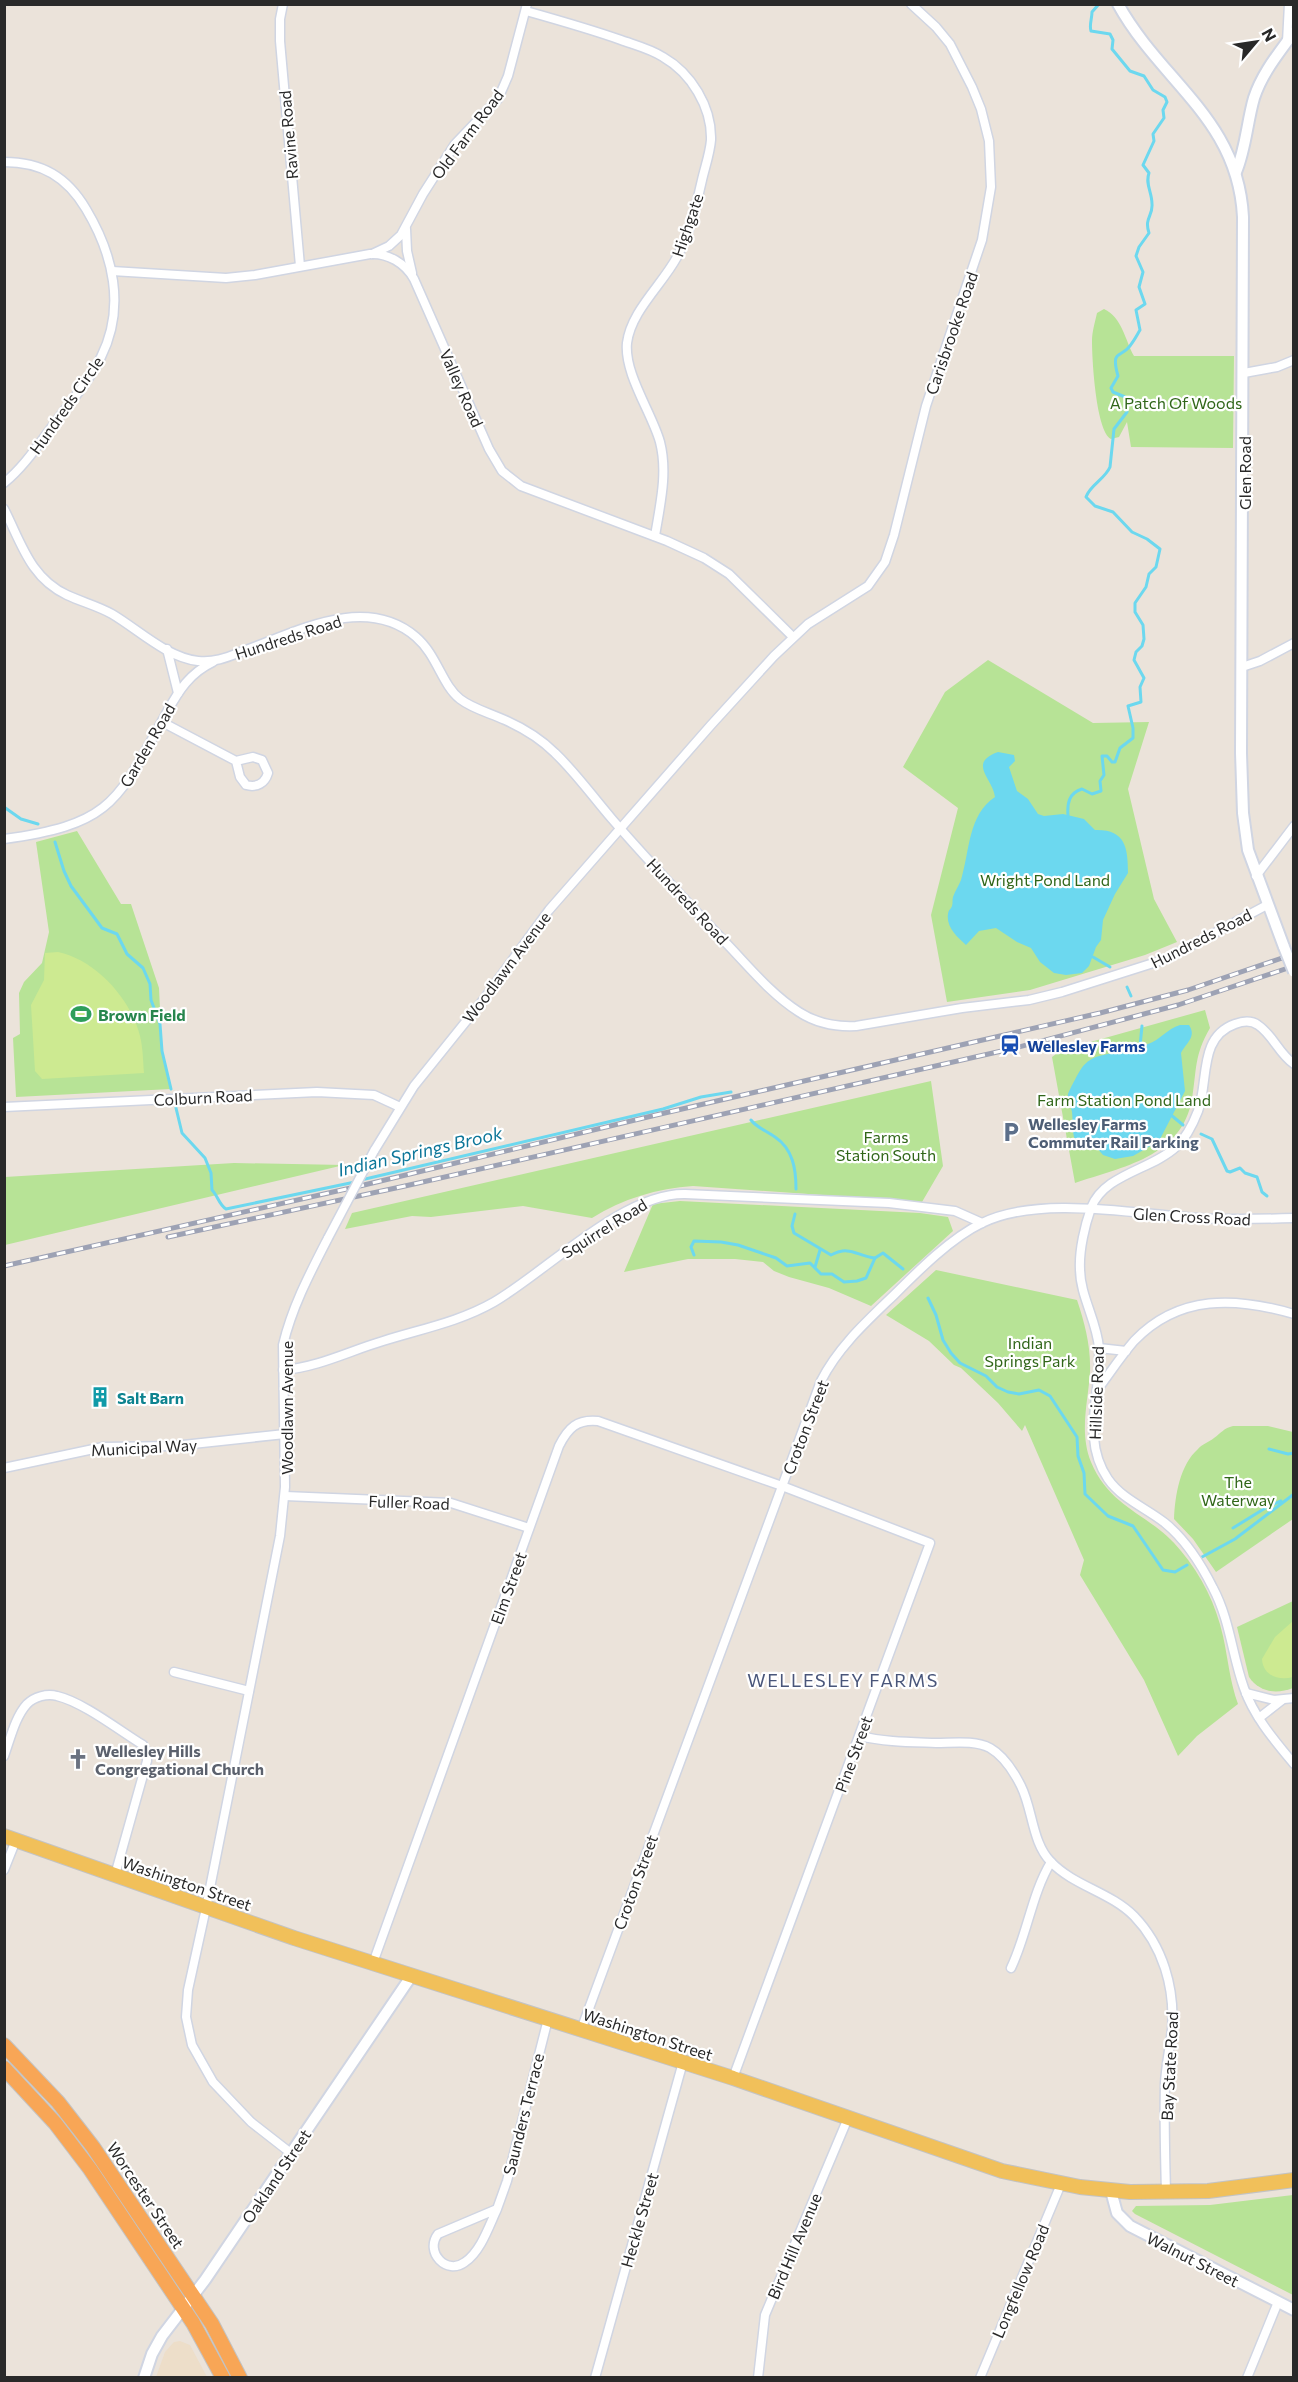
<svg xmlns="http://www.w3.org/2000/svg" width="1298" height="2382" viewBox="0 0 1298 2382" font-family="Commissioner,sans-serif">
<style>
.education{fill:#eddec9}
.green{fill:#b7e396}
.pitch{fill:#cdea91}
.water{fill:#6cd8ef}
.lines{fill:none;stroke-linecap:round;stroke-linejoin:round}
.stream{stroke:#6cd8ef;stroke-width:3}
.minor-casing{stroke:#d0d5e2;stroke-width:11}
.tertiary-casing{stroke:#d0d5e2;stroke-width:14}
.primary-casing{stroke:#c3c3c3;stroke-width:16}
.trunk-casing{stroke:#c3c3c3;stroke-width:16}
.minor{stroke:#fff;stroke-width:8}
.tertiary{stroke:#fff;stroke-width:10}
.primary{stroke:#f1c05a;stroke-width:14}
.trunk{stroke:#f8a656;stroke-width:14}
.rail-casing{stroke:#9da2b4;stroke-width:5}
.rail{stroke:#fff;stroke-width:3;stroke-dasharray:9;stroke-linecap:butt}
.minor-bridge-casing{stroke:#d0d5e2;stroke-width:11;stroke-linecap:butt}
.tertiary-bridge-casing{stroke:#d0d5e2;stroke-width:14;stroke-linecap:butt}
.minor-bridge{stroke:#fff;stroke-width:8}
.tertiary-bridge{stroke:#fff;stroke-width:10}
.labels{text-anchor:middle;dominant-baseline:central;stroke-width:4.5;stroke-linejoin:round;paint-order:stroke}
.street-label{font-size:16px;fill:#292929;stroke:#fff}
.park-label{font-size:16px;fill:#306619;stroke:#fff}
.leisure-label{font-size:16px;font-weight:bold;fill:#27864d;stroke:#fff;text-anchor:start}
.transit-label{font-size:16px;font-weight:bold;fill:#164399;stroke:#fff;text-anchor:start}
.service-label{font-size:16px;font-weight:bold;fill:#4e5e75;stroke:#fff;text-anchor:start}
.culture-label{font-size:16px;font-weight:bold;fill:#0d838f;stroke:#fff;text-anchor:start}
.worship-label{font-size:16px;font-weight:bold;fill:#5b616d;stroke:#fff;text-anchor:start}
.water-label{font-size:18px;font-style:italic;fill:#0c7699;stroke:#fff}
.neighbourhood-label{font-size:18px;letter-spacing:1.5px;fill:#49567a;stroke:#fff}
</style>
<rect width="100%" height="100%" fill="#ebe3da"/>
<polygon class="education" points="180,2341 190,2345 207,2377 156,2377 165,2352 174,2342"/>
<g class="green">
<path d="M1104,309C1122,317 1125,340 1134,356H1234L1233,448L1131,447L1127,422L1119,437L1111,439C1096,431 1092,359 1092,341C1092,332 1095,322 1097,313Z"/>
<polygon points="988,660 1093,723 1149,722 1128,789 1154,899 1177,942 1145,955 1030,990 947,1002 931,915 958,808 903,767 945,692"/>
<polygon points="77,831 121,904 131,904 159,988 162,1051 171,1089 16,1097 13,1038 20,1034 19,993 24,982 42,963 49,932 36,842"/>
<path d="M1205,1010L1210,1028C1194,1056 1197,1068 1192,1099C1182,1157 1122,1167 1075,1183L1052,1057L1062,1050Z"/>
<path d="M931,1081L943,1166L922,1202L693,1186C658,1188 622,1199 592,1218L523,1206L431,1217L412,1216L345,1229L352,1213Z"/>
<polygon points="234,1163 344,1165 5,1245 5,1177"/>
<polygon points="680,1201 920,1213 948,1217 953,1231 871,1306 829,1288 789,1277 774,1271 763,1262 735,1259 688,1259 624,1272 653,1204"/>
<path d="M936,1270L1077,1300C1085,1324 1091,1347 1090,1372C1088,1403 1079,1432 1091,1462C1111,1510 1152,1514 1181,1551C1202,1576 1216,1605 1223,1636C1228,1659 1230,1682 1238,1704L1197,1736L1178,1756L1144,1680L1080,1575L1084,1560L1025,1425L1022,1431L998,1403L961,1368L954,1365L929,1341L886,1315Z"/>
<path d="M1233,1426H1268L1293,1432V1519L1216,1572L1193,1539L1174,1519C1175,1495 1180,1465 1198,1449C1202,1444 1209,1442 1214,1438C1221,1433 1224,1428 1233,1426Z"/>
<path d="M1293,1601V1688C1277,1694 1260,1693 1249,1677L1237,1627Z"/>
<polygon points="1293,2195 1293,2295 1135,2214 1132,2211 1136,2206 1210,2205"/>
</g>
<g class="pitch">
<path d="M58,952C96,960 131,999 140,1036C143,1048 143,1061 144,1073L42,1079L35,1071L31,1005L44,980L45,953Z"/>
<path d="M1293,1621V1677C1279,1681 1263,1676 1262,1659L1275,1637Z"/>
</g>
<g class="water">
<path d="M998,752L1014,755L1015,761L1009,767L1017,791L1028,799L1038,814L1044,816L1063,814L1084,819L1095,830C1125,829 1128,847 1128,873L1115,894L1103,920L1101,940L1096,947L1089,966L1082,973L1066,975L1054,973L1040,962L1031,948L1017,942L996,928L979,931L966,945C957,937 946,927 948,914C949,908 950,911 952,906C953,903 952,900 953,897C955,891 959,885 961,880C970,850 968,815 995,797C993,779 967,763 998,752Z"/>
<path d="M1180,1025H1189C1197,1037 1186,1043 1181,1053L1185,1091L1159,1141L1133,1156L1115,1159L1103,1155L1096,1147C1068,1150 1074,1130 1072,1112C1071,1106 1067,1100 1068,1094C1070,1089 1080,1069 1084,1065C1094,1054 1106,1056 1118,1051C1121,1049 1126,1045 1130,1045C1137,1044 1141,1047 1148,1044C1160,1040 1167,1029 1180,1025Z"/>
</g>
<g class="lines">
<g class="stream">
<polyline points="4,807 21,819 38,824"/>
<path d="M1068,816C1067,803 1069,793 1082,789L1092,794L1101,791L1100,781L1104,775L1102,756H1107L1112,762H1115L1120,748L1133,738V728L1128,706L1141,702L1140,687L1144,678L1134,660L1136,652L1142,646L1144,639L1143,625L1135,612V603L1146,587L1149,574L1156,567L1160,549L1147,539L1132,532L1113,512L1095,506L1086,497C1090,485 1105,479 1110,467L1114,429L1127,412L1125,397L1113,392L1111,388L1118,376C1110,347 1122,360 1132,343C1135,339 1137,335 1140,330L1136,310L1145,304L1139,287L1143,272L1136,256L1139,247L1149,233C1144,218 1153,216 1152,204C1152,192 1145,184 1149,173L1143,165L1154,141L1153,134L1164,118L1163,110L1167,102L1165,97L1153,90L1144,76L1130,71L1112,49L1113,40L1110,34L1091,31C1089,25 1092,19 1092,12L1099,4"/>
<polyline points="55,842 64,871 71,886 102,928 117,934 127,954 143,968 150,984 151,1000 160,1024 162,1051 171,1089"/>
<polyline points="1093,957 1110,967"/>
<polyline points="1127,987 1131,996"/>
<polyline points="1140,1046 1142,1026"/>
<path d="M176,1108L182,1133L205,1158L211,1173L212,1190C218,1196 219,1205 226,1209L355,1182"/>
<polyline points="1171,1115 1183,1125"/>
<path d="M751,1120C757,1128 767,1131 775,1137C793,1149 796,1169 796,1189"/>
<polyline points="1201,1134 1212,1139 1227,1171 1230,1172 1240,1168 1245,1173 1257,1177 1262,1192 1267,1196"/>
<polyline points="361,1180 663,1109 701,1097 731,1092"/>
<path d="M795,1214L792,1226L794,1233L831,1255C851,1245 856,1256 875,1258L883,1253L903,1269"/>
<polyline points="694,1255 691,1247 694,1241 721,1242 738,1245 776,1258 787,1266 810,1263 821,1274 832,1274 844,1282 857,1281 866,1278 875,1258"/>
<polyline points="815,1267 820,1250"/>
<polyline points="928,1298 936,1315 943,1340 951,1353 960,1363 986,1376 997,1387 1008,1392 1019,1394 1039,1390 1050,1396 1077,1437 1078,1456 1084,1473 1085,1494 1108,1516 1133,1526 1163,1570 1175,1572 1187,1565"/>
<polyline points="1269,1449 1288,1454 1294,1453"/>
<polyline points="1233,1528 1267,1507 1281,1501"/>
<polyline points="1202,1557 1235,1539 1294,1494"/>
</g>
<g class="minor-casing">
<g id="minor">
<polyline points="283,4 280,19 280,41 300,266"/>
<path d="M526,11C558,20 590,29 621,40C635,45 651,49 663,57C691,73 712,107 711,140C710,153 705,167 702,180C696,206 690,233 677,257C662,285 631,311 627,343C624,374 652,413 660,442C668,473 660,505 655,536"/>
<polyline points="1287,42 1289,4"/>
<path d="M4,162C42,162 67,177 86,209C113,254 126,307 101,357C90,380 72,400 57,420C40,442 25,466 4,483"/>
<polyline points="406,229 407,251 412,273"/>
<polyline points="372,254 389,246 401,235 423,194 455,144 498,99 508,76 527,4"/>
<path d="M112,271L226,278L255,275L370,254C388,253 405,263 414,279L489,449L502,471L521,486L667,541L704,558L729,574L793,637"/>
<polyline points="1244,373 1277,367 1294,360"/>
<path d="M4,509C21,542 30,578 67,595C82,602 98,606 112,614C139,630 166,657 198,661C216,663 230,656 246,650C298,631 366,594 416,637C437,655 442,685 460,699C473,709 490,713 505,720C523,728 541,739 555,753C576,773 593,797 612,819C649,862 688,903 727,944C750,968 771,994 799,1012C816,1023 836,1027 856,1026L962,1008L1029,1000L1062,992L1166,959L1267,905"/>
<polyline points="167,649 178,693"/>
<polyline points="1242,667 1260,661 1294,643"/>
<path d="M162,722L236,761L253,757L262,760L268,773C265,783 257,788 246,785L240,777L236,761"/>
<path d="M4,839C113,824 117,802 167,712C179,690 190,673 213,662"/>
<polyline points="1256,876 1294,826"/>
<path d="M1294,1064C1279,1054 1273,1035 1258,1025C1251,1020 1243,1021 1235,1024C1198,1037 1209,1081 1198,1111C1193,1124 1186,1138 1176,1147C1151,1170 1104,1174 1091,1208C1085,1225 1079,1250 1080,1269C1080,1296 1097,1321 1099,1348C1102,1393 1080,1438 1108,1479C1122,1499 1146,1508 1165,1523C1186,1540 1201,1564 1213,1588C1230,1620 1232,1655 1244,1688C1254,1717 1275,1741 1294,1764"/>
<polyline points="4,1107 317,1092 374,1095 400,1107"/>
<polyline points="374,1151 414,1086 484,999 549,910 711,725 774,656 808,624 868,586 885,562 894,535 926,406 982,240 991,187 989,141 981,109 972,87 950,44 936,27 911,4"/>
<polyline points="1099,1348 1126,1351"/>
<path d="M283,1370C319,1367 349,1351 383,1341C421,1329 459,1322 494,1302C547,1271 623,1193 685,1194L889,1203L955,1211L982,1223"/>
<path d="M1098,1389C1110,1373 1121,1356 1134,1341C1179,1294 1236,1297 1294,1314"/>
<polyline points="4,1468 103,1447 174,1446 285,1434"/>
<polyline points="285,1496 451,1503 529,1528"/>
<polyline points="174,1672 249,1691"/>
<polyline points="1246,1693 1274,1700 1294,1698"/>
<polyline points="1259,1718 1282,1700"/>
<path d="M860,1736C885,1742 910,1742 936,1743C953,1743 975,1740 990,1748C1004,1756 1014,1772 1021,1786C1033,1810 1032,1843 1051,1862C1074,1886 1110,1892 1134,1916C1163,1946 1175,1988 1172,2029C1170,2047 1166,2065 1165,2083C1164,2119 1165,2156 1166,2192"/>
<path d="M4,1756C10,1740 15,1717 27,1704C34,1697 47,1693 57,1696C83,1702 120,1731 143,1745L147,1752V1761L115,1875"/>
<polyline points="4,1870 16,1840"/>
<path d="M373,1963L559,1446C568,1428 577,1419 598,1421L782,1486L930,1543L733,2078"/>
<path d="M1011,1968C1027,1935 1032,1893 1051,1862"/>
<path d="M581,2030L821,1381C838,1347 867,1321 894,1295C919,1270 951,1238 982,1223C1039,1195 1135,1214 1198,1218C1230,1220 1262,1219 1294,1218"/>
<path d="M292,2154L251,2122L213,2082L192,2045L186,2017L188,1990L206,1908L280,1536L285,1487L283,1345C292,1307 310,1273 328,1238"/>
<path d="M497,2209C489,2226 481,2251 465,2262C447,2276 424,2252 438,2234L497,2209L507,2181L548,2019"/>
<polyline points="595,2378 683,2062"/>
<polyline points="758,2378 765,2315 848,2118"/>
<polyline points="980,2378 1061,2184"/>
<polyline points="1247,2378 1278,2302"/>
</g>
</g>
<g class="tertiary-casing">
<g id="tertiary">
<path d="M1118,4C1161,82 1238,119 1243,217L1241,753L1243,813L1248,850L1284,947"/>
<path d="M1236,172C1246,148 1247,122 1254,98C1262,73 1279,53 1294,32"/>
<polyline points="1111,2191 1117,2213 1130,2226 1294,2310"/>
<polyline points="144,2378 152,2354 162,2336 205,2280 412,1975"/>
</g>
</g>
<g class="primary-casing">
<polyline id="primary" points="4,1836 294,1938 733,2078 1002,2171 1080,2187 1130,2192 1208,2191 1294,2180"/>
</g>
<g class="trunk-casing">
<g id="trunk">
<polyline points="4,2045 58,2102 93,2147 212,2324 240,2378"/>
<polyline points="4,2068 55,2123 90,2169 193,2323 223,2378"/>
</g>
</g>
<use href="#minor" class="minor"/>
<use href="#tertiary" class="tertiary"/>
<use href="#primary" class="primary"/>
<use href="#trunk" class="trunk"/>
<g class="rail-casing">
<g id="rail">
<polyline points="168,1237 405,1186 1015,1048 1178,1005 1294,966"/>
<polyline points="4,1266 364,1185 656,1115 1100,1013 1188,990 1294,954"/>
</g>
</g>
<use href="#rail" class="rail"/>
<g class="minor-bridge-casing">
<polyline id="minor-bridge" points="328,1238 374,1151"/>
</g>
<g class="tertiary-bridge-casing">
<polyline id="tertiary-bridge" points="1284,947 1294,972"/>
</g>
<use href="#minor-bridge" class="minor-bridge"/>
<use href="#tertiary-bridge" class="tertiary-bridge"/>
</g>
<defs>
<g id="stadium-bare" transform="scale(1.62)"><path d="M0-5a6.5 5 0 1 0 0 10a6.5 5 0 1 0 0-10ZM-3.5-1.8h7v3.6h-7Z" fill="#2e9e5b" stroke="#fff" stroke-width="2.5" paint-order="stroke"/></g>
<g id="station-bare" transform="scale(1.62)"><path d="M-3-6H3Q5-6 5-4V2Q5 4 3 4L4.5 6H3L1.5 4h-3L-3 6H-4.5L-3 4Q-5 4-5 2V-4Q-5-6-3-6ZM-3.5-4v3h7v-3ZM-3.5 1v1.5H-2V1ZM2 1v1.5H3.5V1Z" fill="#1a4fb4" stroke="#fff" stroke-width="2.5" paint-order="stroke"/></g>
<g id="parking-bare" transform="scale(1.62)"><path d="M-3.5-5.5H1a3.5 3.5 0 0 1 0 7H-1V5.5H-3.5ZM-1-3.4V-.6H.8a1.4 1.4 0 0 0 0-2.8Z" fill="#5c6f8a" stroke="#fff" stroke-width="2.5" paint-order="stroke"/></g>
<g id="building-bare" transform="scale(1.62)"><path d="M-4-6H4V6H1V3H-1V6H-4ZM-2.5-4.3h1.7v1.8h-1.7ZM.8-4.3h1.7v1.8H.8ZM-2.5-1h1.7V.8h-1.7ZM.8-1h1.7V.8H.8Z" fill="#0f9aa8" stroke="#fff" stroke-width="2.5" paint-order="stroke"/></g>
<g id="church-bare" transform="scale(1.62)"><path d="M-1.2-6h2.4v3.5h3.3v2.4h-3.3V6h-2.4V-.1h-3.3v-2.4h3.3Z" fill="#6b7280" stroke="#fff" stroke-width="2.5" paint-order="stroke"/></g>
</defs>
<g fill-rule="evenodd">
<use href="#stadium-bare" x="81" y="1014"/>
<use href="#station-bare" x="1010" y="1045"/>
<use href="#parking-bare" x="1011" y="1132"/>
<use href="#building-bare" x="100" y="1397"/>
<use href="#church-bare" x="78" y="1759"/>
</g>
<g class="labels">
<g class="street-label">
<text transform="translate(467 134) rotate(-53)">Old Farm Road</text>
<text transform="translate(288 135) rotate(-95)">Ravine Road</text>
<text transform="translate(687 225) rotate(-71)">Highgate</text>
<text transform="translate(951 333) rotate(-71)">Carisbrooke Road</text>
<text transform="translate(462 388) rotate(66)">Valley Road</text>
<text transform="translate(66 405) rotate(-55)">Hundreds Circle</text>
<text transform="translate(1244 473) rotate(-90)">Glen Road</text>
<text transform="translate(288 637) rotate(-18)">Hundreds Road</text>
<text transform="translate(147 745) rotate(-60)">Garden Road</text>
<text transform="translate(688 901) rotate(47)">Hundreds Road</text>
<text transform="translate(1201 938) rotate(-27)">Hundreds Road</text>
<text transform="translate(506 967) rotate(-53)">Woodlawn Avenue</text>
<text transform="translate(203 1097) rotate(-3)">Colburn Road</text>
<text transform="translate(1192 1216) rotate(3)">Glen Cross Road</text>
<text transform="translate(604 1228) rotate(-32)">Squirrel Road</text>
<text transform="translate(1096 1393) rotate(-88)">Hillside Road</text>
<text transform="translate(286 1408) rotate(-90)">Woodlawn Avenue</text>
<text transform="translate(805 1427) rotate(-69)">Croton Street</text>
<text transform="translate(144 1447) rotate(-3)">Municipal Way</text>
<text transform="translate(409 1502) rotate(2)">Fuller Road</text>
<text transform="translate(508 1588) rotate(-70)">Elm Street</text>
<text transform="translate(853 1754) rotate(-70)">Pine Street</text>
<text transform="translate(635 1882) rotate(-70)">Croton Street</text>
<text transform="translate(187 1883) rotate(19)">Washington Street</text>
<text transform="translate(648 2034) rotate(18)">Washington Street</text>
<text transform="translate(1169 2066) rotate(-87)">Bay State Road</text>
<text transform="translate(523 2114) rotate(-76)">Saunders Terrace</text>
<text transform="translate(276 2176) rotate(-56)">Oakland Street</text>
<text transform="translate(146 2195) rotate(56)">Worcester Street</text>
<text transform="translate(639 2220) rotate(-74)">Heckle Street</text>
<text transform="translate(794 2246) rotate(-67)">Bird Hill Avenue</text>
<text transform="translate(1193 2259) rotate(27)">Walnut Street</text>
<text transform="translate(1020 2281) rotate(-67)">Longfellow Road</text>
</g>
<g class="park-label">
<text x="1176" y="402">A Patch Of Woods</text>
<text x="1045" y="879">Wright Pond Land</text>
<text x="1124" y="1099">Farm Station Pond Land</text>
<text x="886" y="1136">Farms<tspan x="886" dy="18">Station South</tspan></text>
<text x="1030" y="1342">Indian<tspan x="1030" dy="18">Springs Park</tspan></text>
<text x="1238" y="1481">The<tspan x="1238" dy="18">Waterway</tspan></text>
</g>
<g class="leisure-label">
<text x="98" y="1014">Brown Field</text>
</g>
<g class="transit-label">
<text x="1027" y="1045">Wellesley Farms</text>
</g>
<g class="service-label">
<text x="1028" y="1123">Wellesley Farms<tspan x="1028" dy="18">Commuter Rail Parking</tspan></text>
</g>
<g class="culture-label">
<text x="117" y="1397">Salt Barn</text>
</g>
<g class="worship-label">
<text x="95" y="1750">Wellesley Hills<tspan x="95" dy="18">Congregational Church</tspan></text>
</g>
<g class="water-label">
<text transform="translate(420 1151) rotate(-13)">Indian Springs Brook</text>
</g>
<g class="neighbourhood-label">
<text x="843" y="1680">WELLESLEY FARMS</text>
</g>
</g>
<rect width="1298" height="2382" fill="none" stroke="#292929" stroke-width="12"/>
<g transform="translate(1256 42) rotate(61)" stroke="#ffffff" stroke-width="4.5" paint-order="stroke">
<path d="M0-4.5L10 22L0 15L-10 22Z" fill="#292929"/>
<text y="-9" font-size="16" font-weight="bold" text-anchor="middle" fill="#292929">N</text>
</g>
</svg>
